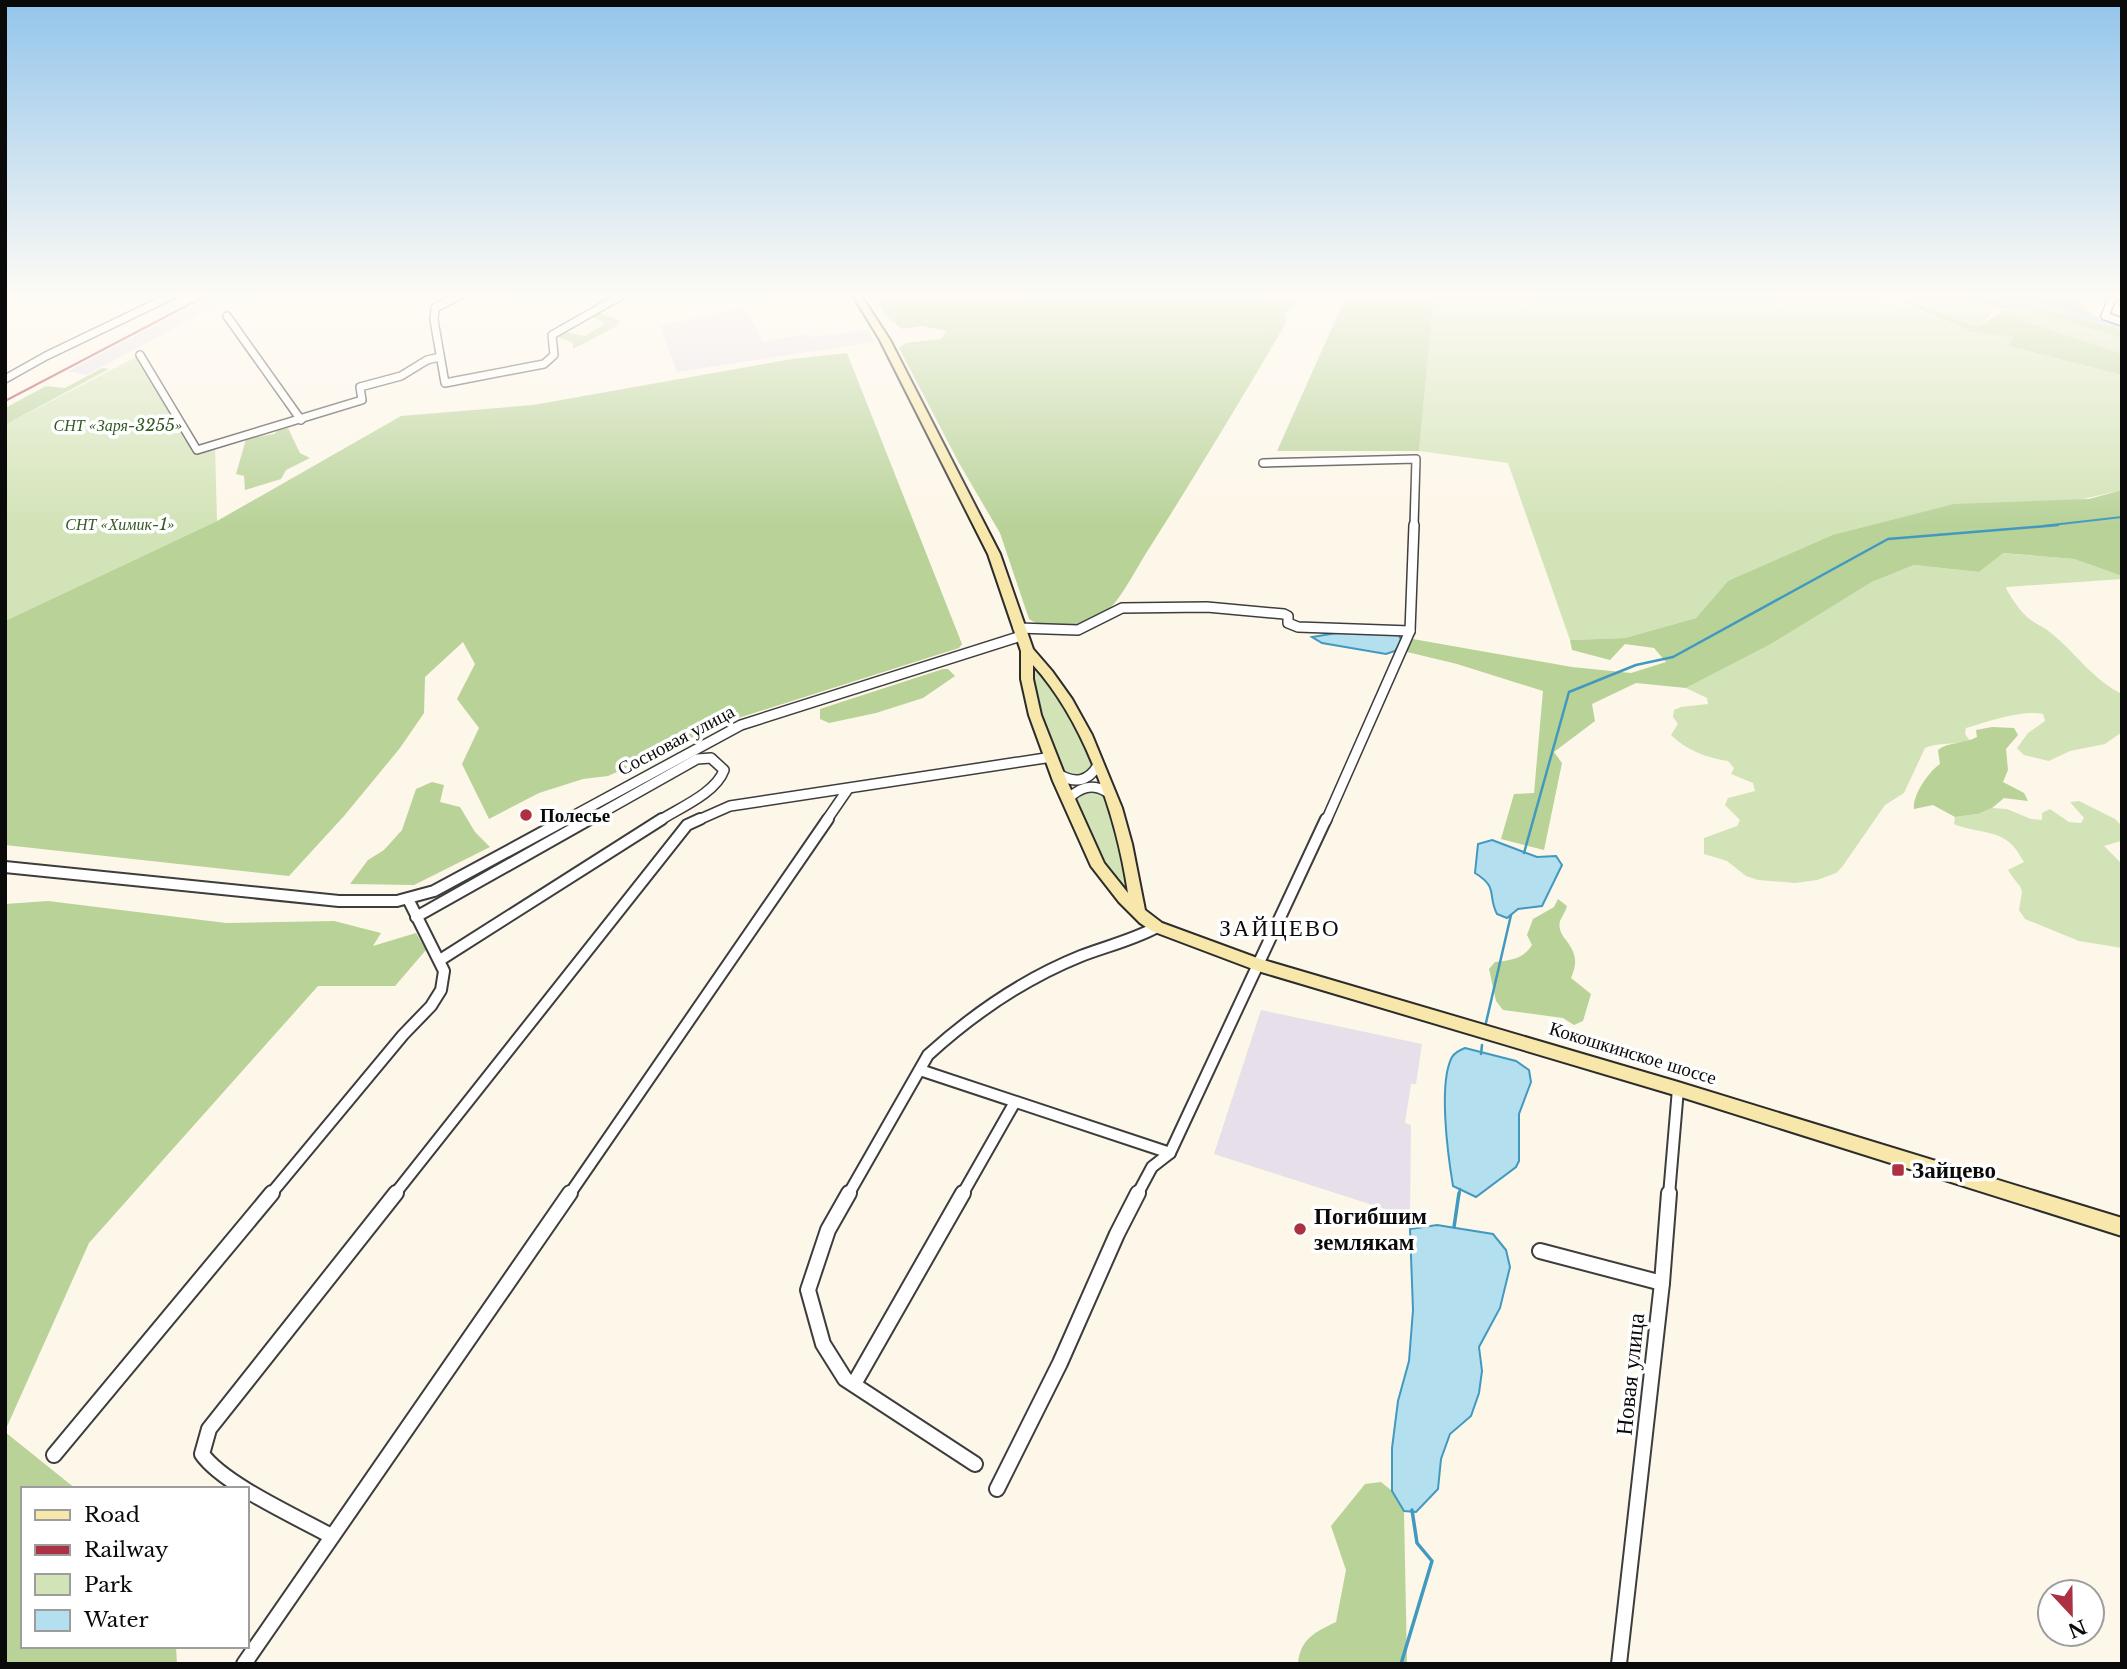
<svg xmlns="http://www.w3.org/2000/svg" width="2127" height="1669" viewBox="0 0 2127 1669" font-family="'Libre Baskerville',serif">
<style>
.industrial{fill:#e7dfe9}
.green{fill:#d2e3b7}
.forest{fill:#b8d298}
.water{fill:#b3dfef;stroke:#4299bf;stroke-width:2}
.lines{fill:none;stroke-linecap:round;stroke-linejoin:round}
.stream-far2{stroke:#4299bf;stroke-width:2}
.stream-far1{stroke:#4299bf;stroke-width:2.5}
.stream{stroke:#4299bf;stroke-width:3.5}
.river{fill:#b3dfef;fill-rule:evenodd}
.minor-far3-casing{stroke:#3d3d3d;stroke-width:10}
.minor-far2-casing{stroke:#3d3d3d;stroke-width:12}
.minor-far1-casing{stroke:#3d3d3d;stroke-width:14}
.minor-casing{stroke:#3d3d3d;stroke-width:18}
.secondary-casing{stroke:#2c2c2c;stroke-width:4}
.minor-far3{stroke:#fff;stroke-width:7}
.minor-far2{stroke:#fff;stroke-width:9}
.minor-far1{stroke:#fff;stroke-width:10}
.minor{stroke:#fff;stroke-width:14}
.secondary{fill:#f7e7ab;fill-rule:evenodd}
.rail{stroke:#ab3143;stroke-width:2}
.poi-dot{fill:#ab3143;stroke:#fff;stroke-width:2.5}
.labels{text-anchor:middle;dominant-baseline:central;stroke-width:7;stroke-linejoin:round;paint-order:stroke}
.far-park-label{font-size:16px;font-style:italic;fill:#335a22;stroke:#fff}
.street-label{font-size:19px;fill:#0a0a0a;stroke:#fff}
.poi-label{font-size:19px;font-weight:bold;fill:#0a0a0a;stroke:#fff;text-anchor:start}
.quarter-label{font-size:23px;letter-spacing:2px;fill:#0a0a0a;stroke:#fff}
.near-poi-label{font-size:23px;font-weight:bold;fill:#0a0a0a;stroke:#fff;text-anchor:start}
.near-street-label{font-size:23px;fill:#0a0a0a;stroke:#fff}
</style>
<rect width="100%" height="100%" fill="#fdf7e9"/>
<g class="industrial">
<polygon points="215,294 240,294 86,375 68,371"/>
<polygon points="745,307 763,342 809,333 811,337 869,330 874,342 677,372 660,326"/>
<polygon points="1261,1010 1422,1044 1416,1084 1411,1084 1405,1123 1411,1125 1410,1217 1214,1154"/>
</g>
<g class="green">
<polygon points="1434,294 1877,294 1972,332 2014,337 2009,346 2122,375 2122,490 1728,581 1696,618 1625,638 1570,640 1508,463 1419,451"/>
<polygon points="1889,294 1958,294 1998,307 1979,327"/>
<polygon points="2010,305 2122,338 2122,354 2000,313"/>
<polygon points="140,355 196,450 215,445 217,521 5,621 5,425"/>
<path d="M2002,553L2074,559L2122,576V579L2006,587C2007,592 2019,609 2024,614C2031,622 2042,626 2051,633C2075,652 2093,680 2122,694V732L2105,744L2070,751L2049,761L2024,755L2017,748L2028,733L2045,721L2043,714C2022,709 1987,722 1966,728L1965,734L1970,741C1956,745 1937,742 1925,748L1904,793L1885,805L1842,867L1836,873L1817,880L1795,883L1758,880L1746,876L1727,861L1704,854V838L1737,826L1740,820L1725,805L1728,798L1755,791L1753,783L1731,774L1734,768L1728,761C1707,758 1686,750 1671,735L1678,724L1673,717L1674,710L1681,707L1708,704L1707,698L1686,688L1771,644L1872,582L1914,565L1979,572Z"/>
<polygon points="1028,654 1053,682 1096,765 1086,777 1062,775 1038,716"/>
<polygon points="1078,791 1104,791 1114,820 1134,904 1107,875 1073,805 1074,794"/>
<path d="M2079,801L2115,819L2122,826L2121,841L2104,846L2120,862L2122,948L2079,941L2025,919L2019,910C2024,881 2023,894 2008,870L2024,862C2020,856 2016,848 2011,844C1998,830 1971,832 1954,824L1955,817L1978,814L1992,808L2007,809L2031,819L2042,820V813L2050,809L2069,822L2081,823L2084,818L2070,802Z"/>
</g>
<g class="forest">
<path d="M882,294H1297L1300,300L1285,312L1286,323C1242,398 1197,473 1150,547C1140,562 1121,599 1109,609C1088,627 1053,635 1029,619L1000,533L959,463L899,348L906,343L941,339L947,331L921,326L902,329C889,318 875,312 882,294Z"/>
<polygon points="1347,294 1434,294 1419,451 1277,451"/>
<polygon points="1884,294 1889,294 1978,327 2000,313 2122,354 2122,375 2009,346 2013,337 1972,332"/>
<path d="M1952,294H2045C2057,300 2064,297 2074,294L2091,315L2122,324V338L2011,305L2005,309Z"/>
<polygon points="598,312 619,320 617,326 573,349 573,343 558,337 566,332 585,336 605,324 592,316"/>
<polygon points="847,353 962,644 959,648 735,719 608,776 583,779 539,793 489,819 462,764 479,728 457,699 475,664 463,642 425,677 424,713 400,748 344,816 289,876 5,845 5,621 217,521 401,416 533,405 792,359"/>
<polygon points="102,368 109,369 5,425 5,408 46,386 65,388"/>
<polygon points="288,428 300,453 310,458 286,470 281,479 245,490 244,476 236,474 246,439 274,434 277,431"/>
<polygon points="2122,490 2122,576 2074,559 2003,553 1979,572 1914,565 1872,582 1771,644 1686,688 1636,683 1592,704 1595,721 1554,752 1562,763 1544,850 1501,839 1514,794 1534,793 1543,691 1457,664 1403,651 1407,638 1572,667 1631,673 1666,662 1654,648 1625,644 1610,660 1572,650 1570,640 1625,638 1696,618 1728,581 1833,535 1954,504 2089,499"/>
<polygon points="943,669 948,669 955,676 923,698 876,713 829,723 820,719 820,709"/>
<path d="M1992,727L2014,728L2018,735L2006,749L2008,770L2003,782L2024,793L2028,801L2004,798L1992,808L1978,814L1955,817L1933,805L1914,809C1912,796 1929,771 1940,764L1938,750C1947,742 1965,744 1977,737L1976,730Z"/>
<polygon points="432,782 444,785 440,802 460,807 475,832 490,847 414,885 350,884 368,860 384,850 402,830 416,789"/>
<path d="M1558,899L1567,906C1566,911 1562,916 1560,921C1555,941 1586,945 1571,978L1591,994L1583,1021L1574,1025L1563,1018L1503,1010L1496,1001L1489,969L1495,962C1511,960 1523,959 1532,945L1527,935L1533,919L1554,907Z"/>
<polygon points="48,901 226,923 334,921 381,933 373,946 416,933 426,950 395,986 318,986 89,1243 5,1431 5,904"/>
<polygon points="5,1432 76,1489 23,1489 23,1646 176,1646 177,1664 5,1664"/>
<path d="M1381,1482L1392,1491L1404,1511L1407,1664H1298C1300,1639 1315,1632 1336,1622L1346,1570L1331,1526L1365,1484Z"/>
</g>
<g class="water">
<polygon points="1343,632 1398,634 1402,641 1395,651 1386,654 1322,643 1312,637"/>
<path d="M1492,840L1537,857L1556,856L1562,865L1542,906L1518,909L1507,918L1497,914C1487,894 1499,888 1475,873L1478,844Z"/>
<path d="M1465,1048L1516,1061L1529,1070L1531,1082L1519,1114V1161L1516,1167L1476,1197L1453,1186C1448,1156 1438,1083 1452,1057C1455,1052 1460,1050 1465,1048Z"/>
<polygon points="1437,1225 1493,1234 1506,1250 1510,1267 1500,1308 1479,1347 1482,1371 1479,1393 1471,1416 1450,1434 1441,1459 1438,1489 1416,1512 1404,1511 1392,1491 1392,1448 1398,1401 1409,1361 1413,1310 1410,1229"/>
</g>
<g class="lines">
<polyline class="stream-far2" points="2043,526 2122,517"/>
<g class="stream-far1">
<polyline points="1524,853 1569,692 1636,665 1673,657 1888,539 2058,525"/>
<polyline points="1485,1027 1511,915"/>
<polyline points="1481,1054 1482,1045"/>
<polyline points="1459,1195 1460,1189"/>
</g>
<g class="stream">
<polyline points="1454,1227 1459,1193"/>
<polyline points="1401,1664 1432,1561 1417,1543 1412,1510"/>
</g>
<path class="river" d="M1953,294C2011,294 2066,309 2122,324V330L2045,310L1958,297Z"/>
<g class="minor-far3-casing">
<g id="minor-far3">
<polyline points="463,294 435,308 434,320 445,383 544,364 554,355 552,335 624,294"/>
<polyline points="2122,296 2113,296 2105,316 2122,322"/>
<polyline points="227,316 301,420"/>
<polyline points="140,355 197,450 362,400 360,387 401,376 427,360 440,357"/>
<polyline points="5,379 46,356 175,294"/>
<polyline points="1263,463 1416,459 1414,526"/>
</g>
</g>
<g class="minor-far2-casing">
<g id="minor-far2">
<polyline points="1018,628 1078,630 1122,608 1207,607 1284,614 1288,616 1288,623 1298,627 1410,631"/>
<path d="M1058,774C1075,784 1088,782 1098,765"/>
<path d="M1068,799C1080,787 1092,783 1107,792"/>
<polyline points="564,821 741,725 1021,636"/>
<path d="M587,821L697,759L711,758L724,770C716,793 679,808 659,821"/>
<polyline points="696,821 730,806 1052,757"/>
<polyline points="826,821 848,789"/>
<polyline points="1326,821 1410,631 1414,525"/>
</g>
</g>
<g class="minor-far1-casing">
<g id="minor-far1">
<polyline points="5,867 339,901 397,901 434,891 567,819"/>
<polyline points="416,917 590,819"/>
<polyline points="440,960 662,819"/>
<polyline points="920,1070 1170,1153"/>
<polyline points="270,1195 403,1035 431,1006 441,990 444,971 408,899"/>
<polyline points="394,1195 687,825 700,819"/>
<polyline points="569,1195 828,819"/>
<path d="M848,1195L928,1055C973,1014 1024,979 1081,956C1107,946 1133,940 1157,927"/>
<polyline points="962,1195 1015,1102"/>
<polyline points="1137,1195 1152,1167 1170,1153 1326,819"/>
<polyline points="1669,1195 1678,1089"/>
</g>
</g>
<g class="minor-casing">
<g id="minor">
<polyline points="849,1193 828,1230 808,1290 823,1344 845,1379 975,1464"/>
<polyline points="1540,1251 1662,1283"/>
<polyline points="854,1384 963,1193"/>
<polyline points="54,1455 272,1193"/>
<polyline points="997,1489 1060,1363 1117,1234 1138,1193"/>
<path d="M331,1536C297,1517 223,1484 202,1454L209,1429L396,1193"/>
<polyline points="244,1664 570,1193"/>
<polyline points="1619,1664 1662,1283 1669,1193"/>
</g>
</g>
<g class="secondary-casing">
<path id="secondary" d="M852,294H860L890,340L1000,554L1033,649L1052,671L1072,699L1092,735L1122,808L1132,844L1145,910L1162,923L1260,959L1678,1082L2122,1218V1236L1678,1096L1258,971L1152,931L1140,923L1119,902L1091,866L1053,781L1029,715L1021,679V651L988,554L880,340ZM1033,665C1085,722 1117,817 1128,893L1104,863L1067,781L1041,715L1033,679Z"/>
</g>
<use href="#minor-far3" class="minor-far3"/>
<use href="#minor-far2" class="minor-far2"/>
<use href="#minor-far1" class="minor-far1"/>
<use href="#minor" class="minor"/>
<use href="#secondary" class="secondary"/>
<polyline class="rail" points="5,401 209,294"/>
</g>
<linearGradient id="sky" x2="0" y2="1"><stop stop-color="#93c5eb"/><stop offset="0.56" stop-color="#fefbf5"/><stop offset="1" stop-color="#fefbf5" stop-opacity="0"/></linearGradient>
<rect width="2127" height="527" fill="url(#sky)"/>
<g class="poi-dot">
<circle cx="526" cy="815" r="7"/>
<rect x="1891" y="1163" width="14" height="14" rx="3.5"/>
<circle cx="1300" cy="1229" r="7"/>
</g>
<g class="labels">
<g class="far-park-label">
<text x="118" y="425">СНТ «Заря-3255»</text>
<text x="120" y="524">СНТ «Химик-1»</text>
</g>
<g class="street-label">
<text transform="translate(676 740) rotate(-28)">Сосновая улица</text>
<text transform="translate(1633 1053) rotate(17)">Кокошкинское шоссе</text>
</g>
<g class="poi-label">
<text x="540" y="815">Полесье</text>
</g>
<g class="quarter-label">
<text x="1280" y="928">ЗАЙЦЕВО</text>
</g>
<g class="near-poi-label">
<text x="1912" y="1170">Зайцево</text>
<text x="1314" y="1216">Погибшим<tspan x="1314" dy="26">землякам</tspan></text>
</g>
<g class="near-street-label">
<text transform="translate(1630 1374) rotate(-84)">Новая улица</text>
</g>
</g>
<rect width="2127" height="1669" fill="none" stroke="#0a0a0a" stroke-width="14"/>
<rect x="21" y="1487" width="228" height="161" fill="#ffffff" stroke="#9d9d9d" stroke-width="2"/>
<rect x="35" y="1510" width="35" height="10" fill="#f7e7ab" stroke="#9d9d9d" stroke-width="2"/>
<text x="84" y="1522" font-size="21" fill="#0a0a0a">Road</text>
<rect x="35" y="1545" width="35" height="10" fill="#ab3143" stroke="#9d9d9d" stroke-width="2"/>
<text x="84" y="1557" font-size="21" fill="#0a0a0a">Railway</text>
<rect x="35" y="1574" width="35" height="21" fill="#d2e3b7" stroke="#9d9d9d" stroke-width="2"/>
<text x="84" y="1592" font-size="21" fill="#0a0a0a">Park</text>
<rect x="35" y="1610" width="35" height="21" fill="#b3dfef" stroke="#9d9d9d" stroke-width="2"/>
<text x="84" y="1627" font-size="21" fill="#0a0a0a">Water</text>
<g transform="translate(2071 1613) rotate(158)"><circle r="33" fill="#ffffff" stroke="#9d9d9d" stroke-width="2"/>
<path d="M0-5L12 26L0 18L-12 26Z" fill="#ab3143"/>
<text y="-10" font-size="19" font-weight="bold" text-anchor="middle" fill="#0a0a0a">N</text>
</g>
</svg>
